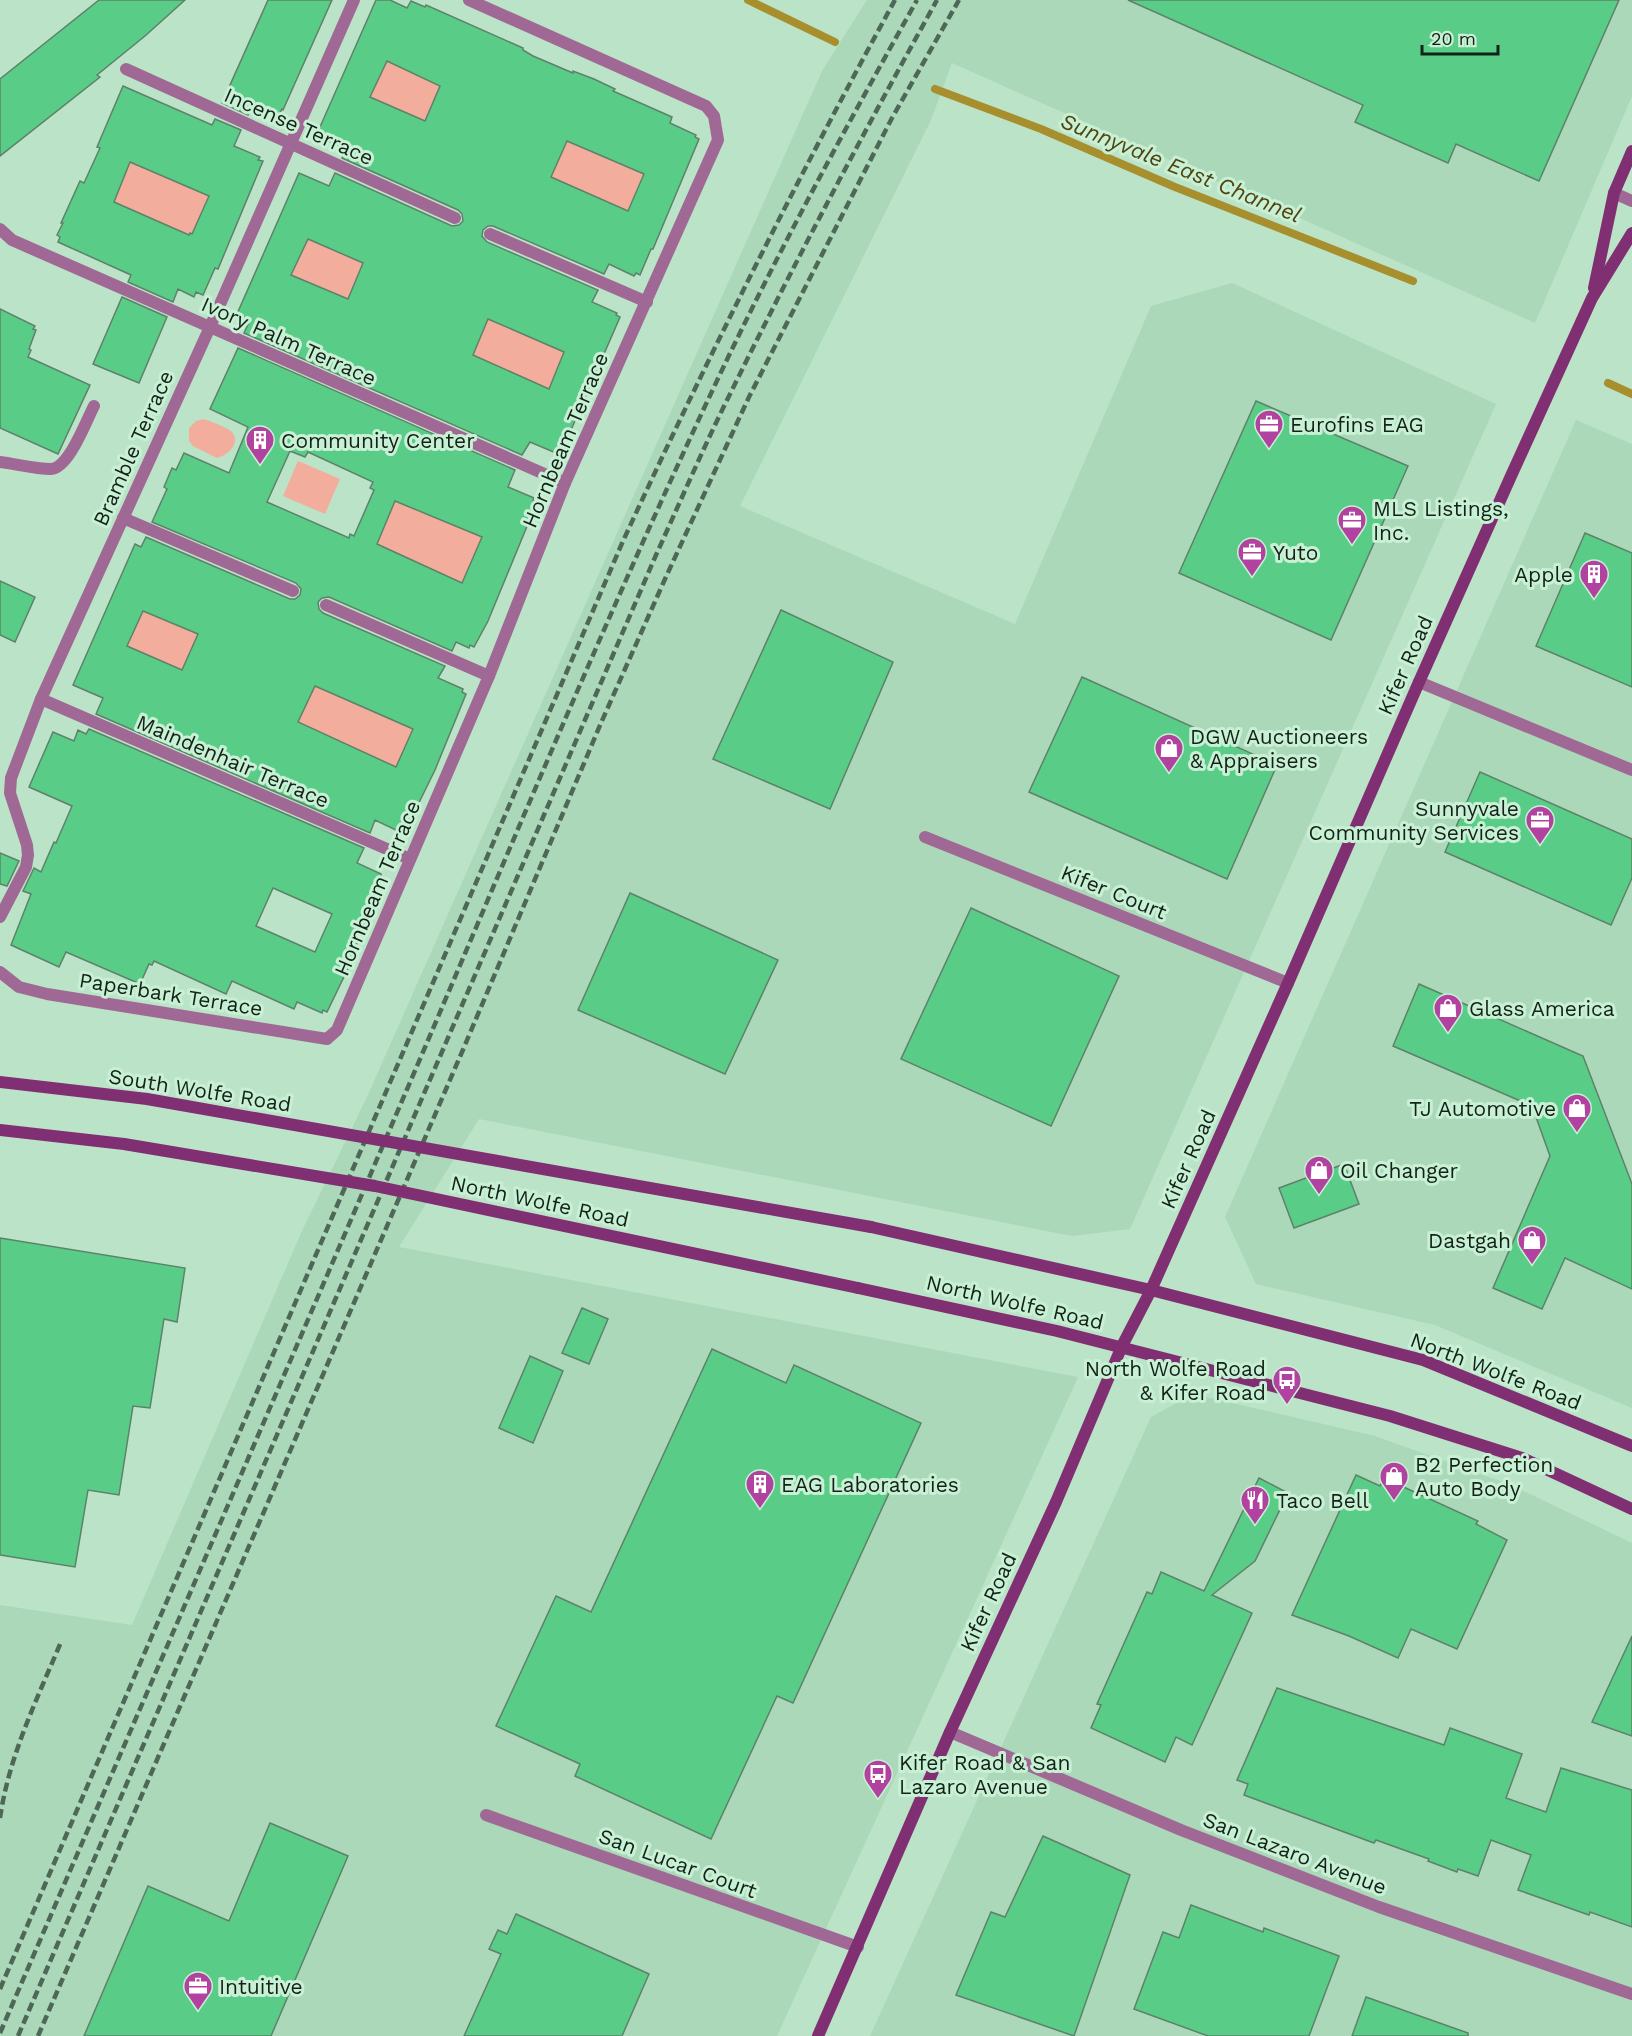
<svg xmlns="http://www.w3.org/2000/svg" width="1632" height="2036" viewBox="0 0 1632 2036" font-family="'Work Sans',sans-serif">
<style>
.built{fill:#aad8b8}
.green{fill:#f3ad9c}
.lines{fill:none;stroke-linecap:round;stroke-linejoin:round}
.stream{stroke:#a88f2e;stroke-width:8}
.building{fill:#59cd87;stroke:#5e8269;stroke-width:1.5;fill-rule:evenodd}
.minor{stroke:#a06995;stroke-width:12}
.secondary{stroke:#802f73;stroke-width:12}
.rail{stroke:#4f6757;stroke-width:4.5;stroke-dasharray:9 4.5;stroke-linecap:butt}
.secondary-bridge{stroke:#802f73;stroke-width:12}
.labels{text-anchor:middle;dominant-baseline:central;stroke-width:6;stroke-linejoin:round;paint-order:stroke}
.street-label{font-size:21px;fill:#132218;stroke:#c8f0d4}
.poi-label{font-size:21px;fill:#132218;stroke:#c8f0d4;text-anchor:start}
.water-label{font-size:22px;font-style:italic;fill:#50430f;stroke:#c8f0d4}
</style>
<rect width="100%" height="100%" fill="#bbe3c7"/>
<g class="built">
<polygon points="867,0 1632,0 1632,96 1535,323 952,63 931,120 740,506 1015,624 1151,306 1232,283 1496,404 1130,1229 1072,1236 479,1119 399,1247 1078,1377 777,2036 0,2036 0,1605 132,1625 301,1233 366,1099 822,71"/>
<polygon points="1576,420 1632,444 1632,1408 1435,1325 1256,1284 1225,1217"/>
<polygon points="1193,1394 1375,1436 1511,1485 1632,1543 1632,2036 870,2036 1151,1417"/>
</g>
<g class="green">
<polygon points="389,56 479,97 459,140 368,102"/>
<polygon points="571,132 647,166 624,219 547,186 551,176 542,172"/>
<polygon points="135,154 212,189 191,240 111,205 108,186 87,176 97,155 129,163"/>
<polygon points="310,234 400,275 380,319 289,280"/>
<polygon points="492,310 568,344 546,397 469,364"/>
<path d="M204,419C212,422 221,425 228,429C244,439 230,455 217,458L193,446L189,441V428L196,421Z"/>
<polygon points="298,461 340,479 325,514 283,496"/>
<polygon points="395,501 486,529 459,591 377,544"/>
<polygon points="145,605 235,646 216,690 125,651"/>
<polygon points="314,685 415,726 395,771 297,723"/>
</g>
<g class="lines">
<g class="stream">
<polyline points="748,0 835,42"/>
<polyline points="935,89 1041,129 1175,187 1413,281"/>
<polyline points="1608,383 1632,394"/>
</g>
</g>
<g class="building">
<polygon points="99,0 185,0 145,36 97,75 100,77 0,156 0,79"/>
<polygon points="268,0 332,0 283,110 282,109 276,120 251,109 248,115 222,103"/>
<path d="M376,0H390L407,8L411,1L425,7L426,5L523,48V50L533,56L573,73V71L594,79L615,89L613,91L672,117L670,123L696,135L695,137L699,139L653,249H651L640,275L636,273L634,276L609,264L604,274L493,226H488L483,230L482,236L487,242L598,290L592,302L617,313L616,315L620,317L561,453L557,451L556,453L530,442L522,455L244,333L250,320L237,314L299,173L329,186L335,173L452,226L459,225L463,221L462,214L458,210L342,158L346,149L316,136ZM387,61L440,86L425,121L370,97ZM567,141L644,174L628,211L551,177ZM308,239L363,263L348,299L291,275ZM488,319L564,352L549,389L473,355Z"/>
<polygon points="1128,0 1619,0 1539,181 1456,144 1448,163 1355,122 1363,105"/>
<path d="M123,86L212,125L215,119L241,130L234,146L260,157L258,160L263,161L218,269L215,268L203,295L196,292L194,297L178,289L173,302L128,282L131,275L58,242L60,237L57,235L63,223H61L80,181L84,183L100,148L97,147ZM130,162L209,196L192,234L190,233L189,235L114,202Z"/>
<polygon points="122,297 167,317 139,383 93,364"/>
<polygon points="0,309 35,326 33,329 36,330 29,349 31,350 28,357 90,385 58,454 0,428"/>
<path d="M238,348L515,470L508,487L534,498L533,501L537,502L488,621L474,647L470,645L469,648L456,642L452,651L329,597L322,598L318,602L319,609L323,613L445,666L438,678L463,689L462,692L466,694L435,770L405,831L401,829L400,832L375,820L370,833L96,714L103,698L73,685L135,544L141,547L146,537L290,599H295L300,595L301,589L296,583L152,522L167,489L164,487L172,468L176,470L184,453L229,473L248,427L210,409ZM290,451L305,457L308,452L373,482L370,488L374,490L354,536L350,534L349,538L267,502ZM395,501L482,537L462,583L377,544ZM143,611L198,634L182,670L127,646ZM315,686L413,729L396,767L298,722Z"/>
<polygon points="1256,401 1408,466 1331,640 1179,573"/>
<polygon points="1585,533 1632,553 1632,687 1536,646"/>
<polygon points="0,581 35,597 15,642 0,635"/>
<polygon points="781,610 893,662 830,809 713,759"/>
<polygon points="1082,677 1277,765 1227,879 1029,792"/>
<path d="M89,729L364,848L357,863L381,874V876L385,878L353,953L355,954L327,1012L323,1010L322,1013L297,1002L294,1009L232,981L226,994L154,961L152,965L149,964L140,984L66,952L59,967L11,945L31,894L23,891L34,868L41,872L54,842L56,843L72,806L29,787L53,732L74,741L78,730L86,734ZM273,888L332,914L315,952L256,926Z"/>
<polygon points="1480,772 1632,839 1632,878 1611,925 1445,852"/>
<polygon points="0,853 19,861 7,886 0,884"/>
<polygon points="630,893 778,960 725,1074 578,1010"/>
<polygon points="971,908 1119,976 1051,1126 901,1059"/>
<polygon points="1419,984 1583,1056 1632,1184 1632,1289 1565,1258 1542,1309 1493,1288 1550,1156 1532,1106 1393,1046"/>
<polygon points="1344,1164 1359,1204 1294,1228 1279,1188"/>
<polygon points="0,1238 185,1268 177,1322 164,1319 150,1408 133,1406 119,1495 88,1490 75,1567 0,1555"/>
<polygon points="582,1308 608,1319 589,1364 562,1353"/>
<polygon points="712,1349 786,1383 794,1365 921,1423 793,1703 777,1696 711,1839 575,1776 580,1764 496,1726 556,1596 591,1612"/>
<polygon points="530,1356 563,1371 533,1443 499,1428"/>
<polygon points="1356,1475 1380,1486 1384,1478 1478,1521 1476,1524 1507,1540 1457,1649 1411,1629 1398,1658 1349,1636 1292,1615"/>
<polygon points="1259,1478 1288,1493 1255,1561 1212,1595 1252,1613 1192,1745 1176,1737 1165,1762 1091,1728 1101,1705 1097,1704 1147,1592 1152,1594 1161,1572 1204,1591"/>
<polygon points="1632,1636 1632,1736 1592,1722"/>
<polygon points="1277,1688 1444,1745 1450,1728 1522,1754 1506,1798 1546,1812 1561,1768 1632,1790 1632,1927 1590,1912 1589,1915 1518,1890 1531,1855 1491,1840 1478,1876 1458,1869 1457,1872 1428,1861 1429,1859 1376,1840 1374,1843 1244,1795 1248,1784 1237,1780"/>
<polygon points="270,1823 348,1856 271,2036 84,2036 148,1886 229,1921"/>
<polygon points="1043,1836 1130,1875 1074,2036 956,1995 991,1912 1005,1917"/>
<polygon points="1191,1905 1263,1932 1264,1928 1339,1956 1309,2036 1208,2036 1134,2009 1163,1932 1179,1938"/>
<polygon points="516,1914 649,1974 622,2036 464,2036 501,1954 489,1949 498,1930 507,1934"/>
<polygon points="1366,1997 1468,2033 1468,2036 1352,2036"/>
</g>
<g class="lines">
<g class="minor">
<polyline points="126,69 455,218"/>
<polyline points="1614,193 1632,201"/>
<polyline points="0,229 12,240 565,483"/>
<polyline points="490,234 647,302"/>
<path d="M0,462C16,464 35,469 51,469C69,468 86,421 94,406"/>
<polyline points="123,518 293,591"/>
<polyline points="326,605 489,676"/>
<polyline points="1419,682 1632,770"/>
<polyline points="41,699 410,859"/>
<polyline points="925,837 1288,983"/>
<polyline points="0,917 26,867 28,855 27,845 10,793 11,778 41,699 210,327 354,0"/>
<polyline points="0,972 19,987 47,994 327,1039 337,1030 489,676 565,483 718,140 714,116 706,106 469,0"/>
<polyline points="950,1732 1181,1830 1379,1907 1632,1994"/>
<polyline points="486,1815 858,1947"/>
</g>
<g class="secondary">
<polyline points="1594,288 1614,193 1632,151"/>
<polyline points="871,1227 1151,1290 1423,1360 1632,1446"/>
<polyline points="858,1288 1057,1331 1390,1416 1522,1458 1632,1509"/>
<polyline points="818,2036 950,1732 1056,1502 1122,1346 1151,1290 1288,983 1419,682 1511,476 1592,298 1632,233"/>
</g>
<g class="rail">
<path d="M0,1818C9,1756 37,1699 61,1642"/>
<path d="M0,1989L623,541C708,357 798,177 895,0"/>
<path d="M0,2033C142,1704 285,1374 426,1045C520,825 612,604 714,387C776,255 846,127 917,0"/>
<path d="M18,2036L656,555C681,500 705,444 732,390C797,258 866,128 937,0"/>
<polyline points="38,2036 462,1052 601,723 665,579 749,397 892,118 959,0"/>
</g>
<g class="secondary-bridge">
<polyline points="0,1082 147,1099 871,1227"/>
<polyline points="0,1130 124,1144 375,1186 858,1288"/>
</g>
</g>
<defs>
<g id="office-pin" transform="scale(1.5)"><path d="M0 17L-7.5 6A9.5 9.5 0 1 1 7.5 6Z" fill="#b242a0" stroke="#c8f0d4"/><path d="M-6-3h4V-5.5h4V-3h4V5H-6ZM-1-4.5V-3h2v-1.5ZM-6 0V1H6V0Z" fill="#fff"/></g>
<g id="building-pin" transform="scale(1.5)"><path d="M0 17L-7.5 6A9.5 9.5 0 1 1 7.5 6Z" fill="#b242a0" stroke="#c8f0d4"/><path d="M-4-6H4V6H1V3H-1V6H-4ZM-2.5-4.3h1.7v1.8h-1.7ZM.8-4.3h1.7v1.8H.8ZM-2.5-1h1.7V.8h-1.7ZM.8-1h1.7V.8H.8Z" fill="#fff"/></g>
<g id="shop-pin" transform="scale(1.5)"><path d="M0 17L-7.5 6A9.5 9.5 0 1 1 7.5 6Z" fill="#b242a0" stroke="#c8f0d4"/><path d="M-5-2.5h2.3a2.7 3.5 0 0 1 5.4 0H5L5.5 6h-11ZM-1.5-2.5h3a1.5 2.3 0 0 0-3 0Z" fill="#fff"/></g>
<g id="bus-pin" transform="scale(1.5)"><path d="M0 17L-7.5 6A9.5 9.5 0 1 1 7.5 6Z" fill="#b242a0" stroke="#c8f0d4"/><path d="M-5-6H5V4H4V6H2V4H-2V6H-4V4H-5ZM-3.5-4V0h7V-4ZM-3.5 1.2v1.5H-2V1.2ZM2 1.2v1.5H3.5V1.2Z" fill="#fff"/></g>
<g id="restaurant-pin" transform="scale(1.5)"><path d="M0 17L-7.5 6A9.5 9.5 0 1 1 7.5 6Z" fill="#b242a0" stroke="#c8f0d4"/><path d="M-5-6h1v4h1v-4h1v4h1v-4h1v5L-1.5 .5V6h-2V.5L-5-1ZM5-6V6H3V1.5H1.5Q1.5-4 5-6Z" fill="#fff"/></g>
</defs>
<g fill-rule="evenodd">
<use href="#office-pin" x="1269" y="424"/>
<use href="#building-pin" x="260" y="440"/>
<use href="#office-pin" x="1352" y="520"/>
<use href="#office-pin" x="1252" y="552"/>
<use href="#building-pin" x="1594" y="574"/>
<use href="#shop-pin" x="1169" y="748"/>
<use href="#office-pin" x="1540" y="820"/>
<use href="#shop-pin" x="1448" y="1008"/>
<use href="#shop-pin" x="1577" y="1108"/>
<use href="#shop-pin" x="1319" y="1170"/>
<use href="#shop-pin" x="1532" y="1240"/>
<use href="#bus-pin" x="1287" y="1380"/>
<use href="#shop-pin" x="1394" y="1476"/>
<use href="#building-pin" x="760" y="1484"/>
<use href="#restaurant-pin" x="1255" y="1500"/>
<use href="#bus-pin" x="878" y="1774"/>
<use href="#office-pin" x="198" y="1986"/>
</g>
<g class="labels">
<g class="street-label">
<text transform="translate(299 126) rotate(24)">Incense Terrace</text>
<text transform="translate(289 341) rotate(24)">Ivory Palm Terrace</text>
<text transform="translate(565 440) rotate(-67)">Hornbeam Terrace</text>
<text transform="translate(133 448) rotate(-66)">Bramble Terrace</text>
<text transform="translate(1405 665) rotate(-66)">Kifer Road</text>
<text transform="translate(233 761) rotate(23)">Maindenhair Terrace</text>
<text transform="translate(377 888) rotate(-67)">Hornbeam Terrace</text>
<text transform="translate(1114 892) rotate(22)">Kifer Court</text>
<text transform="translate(171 994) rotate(9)">Paperbark Terrace</text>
<text transform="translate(200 1090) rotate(9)">South Wolfe Road</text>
<text transform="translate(1188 1159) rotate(-66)">Kifer Road</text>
<text transform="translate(540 1201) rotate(12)">North Wolfe Road</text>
<text transform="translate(1015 1302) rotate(13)">North Wolfe Road</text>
<text transform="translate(1496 1371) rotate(21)">North Wolfe Road</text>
<text transform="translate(988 1602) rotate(-65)">Kifer Road</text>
<text transform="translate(1295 1853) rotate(21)">San Lazaro Avenue</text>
<text transform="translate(678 1863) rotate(20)">San Lucar Court</text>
</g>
<g class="poi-label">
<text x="1290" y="424">Eurofins EAG</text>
<text x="281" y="440">Community Center</text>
<text x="1373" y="508">MLS Listings,<tspan x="1373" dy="24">Inc.</tspan></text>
<text x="1273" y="552">Yuto</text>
<text x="1573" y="574" text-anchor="end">Apple</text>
<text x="1190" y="736">DGW Auctioneers<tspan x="1190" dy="24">&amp; Appraisers</tspan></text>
<text x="1519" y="808" text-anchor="end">Sunnyvale<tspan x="1519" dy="24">Community Services</tspan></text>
<text x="1469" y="1008">Glass America</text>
<text x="1556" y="1108" text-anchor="end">TJ Automotive</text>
<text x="1340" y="1170">Oil Changer</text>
<text x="1511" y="1240" text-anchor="end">Dastgah</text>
<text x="1266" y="1368" text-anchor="end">North Wolfe Road<tspan x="1266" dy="24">&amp; Kifer Road</tspan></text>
<text x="1415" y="1464">B2 Perfection<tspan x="1415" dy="24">Auto Body</tspan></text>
<text x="781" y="1484">EAG Laboratories</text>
<text x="1276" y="1500">Taco Bell</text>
<text x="899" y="1762">Kifer Road &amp; San<tspan x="899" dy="24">Lazaro Avenue</tspan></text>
<text x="219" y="1986">Intuitive</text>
</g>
<g class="water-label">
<text transform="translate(1181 168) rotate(22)">Sunnyvale East Channel</text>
</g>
</g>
<path d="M1422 45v9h76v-9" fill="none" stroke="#132218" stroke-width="3"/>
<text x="1431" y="45" font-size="18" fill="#132218" stroke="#c8f0d4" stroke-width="4.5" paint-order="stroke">20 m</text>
</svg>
